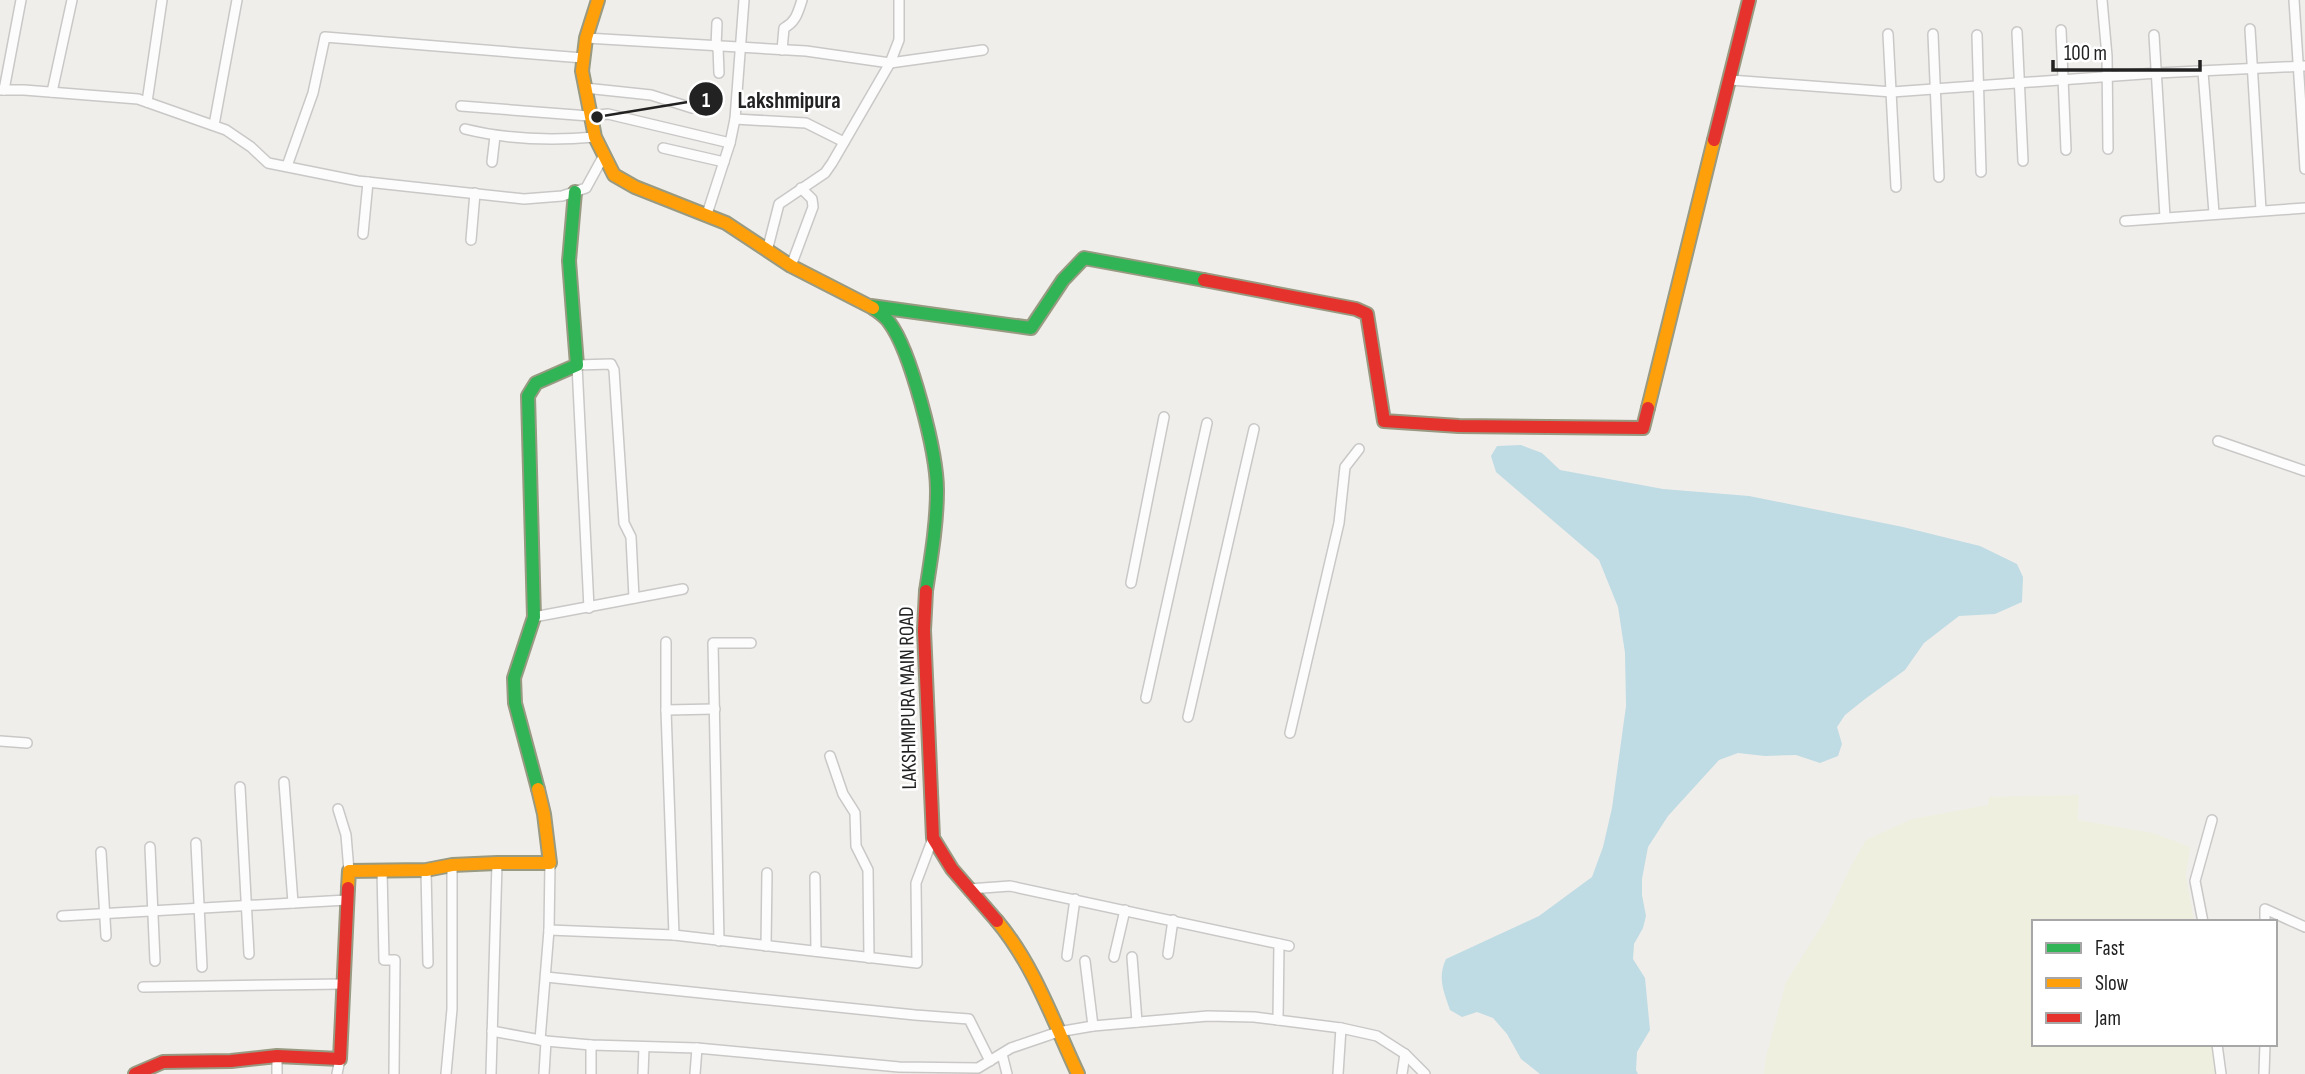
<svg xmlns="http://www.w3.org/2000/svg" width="2305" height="1074" viewBox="0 0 2305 1074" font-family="'Sofia Sans Condensed',sans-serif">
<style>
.farmland{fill:#efefdf}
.water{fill:#bfdbe3}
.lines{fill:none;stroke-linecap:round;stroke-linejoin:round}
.street-casing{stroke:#c9c8c7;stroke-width:12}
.fast-casing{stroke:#999a82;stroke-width:16}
.slow-casing{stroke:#999a82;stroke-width:16}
.jam-casing{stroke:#999a82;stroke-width:16}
.street{stroke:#fdfcfc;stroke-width:9}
.fast{stroke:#30b455;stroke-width:12}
.slow{stroke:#ff9f0a;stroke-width:12}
.jam{stroke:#e5322d;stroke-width:12}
.labels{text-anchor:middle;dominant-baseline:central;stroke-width:5;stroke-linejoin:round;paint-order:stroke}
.street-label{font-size:21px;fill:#222;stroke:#fff}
.leader{fill:none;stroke:#222;stroke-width:2.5}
.callout-dot{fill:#222;stroke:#fff;stroke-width:2.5}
.mark-label{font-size:21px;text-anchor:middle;font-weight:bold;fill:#fff}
.callout-label{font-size:23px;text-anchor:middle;font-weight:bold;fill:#222;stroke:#fff;stroke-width:5;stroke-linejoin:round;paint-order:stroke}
</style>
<rect width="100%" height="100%" fill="#f0eeeb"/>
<polygon class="farmland" points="2079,795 2078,820 2153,833 2190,847 2186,876 2194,922 2034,922 2034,1044 2212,1044 2215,1074 1764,1074 1766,1057 1786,982 1826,919 1850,868 1866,840 1912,819 1988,805 1989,797"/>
<path class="water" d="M1521,445L1542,453L1560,470L1663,489L1749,496L1903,527L1980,546L2017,564L2023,577L2022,602L1995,614L1959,616L1924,643L1905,670L1865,699L1845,715L1837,727L1842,744L1838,756L1820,763L1796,755L1765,756L1738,753L1719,760L1668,816L1648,847L1642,879V895L1646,916L1643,928L1634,944L1633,959L1645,978L1650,1030L1637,1052L1636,1070L1638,1074H1540L1521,1059L1507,1034L1493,1018L1477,1012L1462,1017L1450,1010C1444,992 1437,978 1446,959L1539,916L1592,877L1603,847L1612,808L1626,706L1625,653L1618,607L1599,560L1496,472L1491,456L1497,446Z"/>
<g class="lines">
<g class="street-casing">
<g id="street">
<polyline points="2102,0 2107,56 2108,149"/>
<polyline points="2294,0 2305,169"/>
<polyline points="2250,29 2261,210"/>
<polyline points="2061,30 2066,150"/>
<polyline points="2017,32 2023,161"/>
<polyline points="1888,34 1896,187"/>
<polyline points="1933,34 1939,177"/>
<polyline points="1977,35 1981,172"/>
<polyline points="2154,35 2165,217"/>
<polyline points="586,38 806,51 890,63 983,50"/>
<polyline points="716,47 717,23"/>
<polyline points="718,47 719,73"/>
<path d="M782,50L784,28C796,22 798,12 802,0"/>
<polyline points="2203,72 2214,213"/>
<polyline points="1730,80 1892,92 2157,73 2305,66"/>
<polyline points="585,88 651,95 692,108"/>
<polyline points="0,90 24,90 138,99 226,130 251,147 268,163 358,181 524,199 562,196 586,188 603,157"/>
<polyline points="4,90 21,0"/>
<polyline points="52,92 72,0"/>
<polyline points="147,102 162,0"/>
<polyline points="461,106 589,116 608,114 730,143"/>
<polyline points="735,119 806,123 844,142"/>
<polyline points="214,125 237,0"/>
<path d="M465,129C509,140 550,141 595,137"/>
<polyline points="663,148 724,162"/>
<polyline points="492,162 495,136"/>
<polyline points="287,166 313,93 325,37 583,58"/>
<polyline points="707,214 730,143 735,119 744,0"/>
<polyline points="2125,221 2305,208"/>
<polyline points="363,234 368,182"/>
<polyline points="471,240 475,193"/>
<polyline points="767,251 779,204 825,173 832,163 890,63 899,40 899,0"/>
<polyline points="791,266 813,207 812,199 801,188"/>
<polyline points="2218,441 2305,471"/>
<polyline points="1131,583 1164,417"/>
<polyline points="589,608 577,365 611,364 614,370 624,523 631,537 634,598"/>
<polyline points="534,617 683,589"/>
<polyline points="666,642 666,710 674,935"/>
<polyline points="1146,698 1207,423"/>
<polyline points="666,710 715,709"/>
<polyline points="1188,717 1254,429"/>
<polyline points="1290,733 1339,523 1345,467 1359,449"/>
<polyline points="0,741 27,743"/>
<polyline points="830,756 843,794 855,813 856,846 868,870 869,958"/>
<polyline points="284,782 293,903"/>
<polyline points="240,787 249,954"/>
<polyline points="338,809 346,835 349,871"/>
<polyline points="196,843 202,967"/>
<polyline points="150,847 155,961"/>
<polyline points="101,852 106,936"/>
<polyline points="382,870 384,960 395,960 394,1074"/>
<polyline points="426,870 428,963"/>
<polyline points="815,877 816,951"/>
<polyline points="969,889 1010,886 1289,946"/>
<polyline points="62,916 347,900"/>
<polyline points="2203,922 2195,881 2212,820"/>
<polyline points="2265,922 2265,909 2305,927"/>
<polyline points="549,930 674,935 917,963 916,883 933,838"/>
<polyline points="719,941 713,643 751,643"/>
<polyline points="766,946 767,873"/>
<polyline points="1168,954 1173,920"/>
<polyline points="1067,956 1075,899"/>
<polyline points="1114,957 1125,910"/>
<polyline points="1132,957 1137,1022"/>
<polyline points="1085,961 1093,1026"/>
<polyline points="546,977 915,1015 969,1019 990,1061"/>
<polyline points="143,987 343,984"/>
<polyline points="1278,1020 1279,944"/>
<polyline points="492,1031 546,1041 591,1045 697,1048 899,1067 978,1068 1011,1048 1058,1032 1093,1026 1208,1016 1254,1017 1341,1028 1377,1036 1405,1054 1425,1074"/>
<polyline points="540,1040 549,930 550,863"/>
<polyline points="2217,1044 2221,1074"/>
<polyline points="1002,1054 1007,1074"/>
<polyline points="277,1074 277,1056"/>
<polyline points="337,1074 340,1059"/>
<polyline points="446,1074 452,1009 452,865"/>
<polyline points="491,1074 497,863"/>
<polyline points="544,1074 546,1041"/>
<polyline points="591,1074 591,1045"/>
<polyline points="643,1074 644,1047"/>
<polyline points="695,1074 697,1048"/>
<polyline points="1338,1074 1341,1028"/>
<polyline points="1402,1074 1405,1054"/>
<polyline points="2264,1074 2265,1044"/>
</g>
</g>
<g class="fast-casing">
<g id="fast">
<polyline points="871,306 1031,328 1063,280 1084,258 1204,280"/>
<path d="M873,308C878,312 885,316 889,322C911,351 937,453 937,490C937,524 931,558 926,591"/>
<polyline points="538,789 515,703 514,678 534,617 528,396 536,383 577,365 569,261 575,192"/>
</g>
</g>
<g class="slow-casing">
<g id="slow">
<polyline points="598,0 586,38 582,71 595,137 614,175 635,187 726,223 791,266 873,308"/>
<polyline points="1648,408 1714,140"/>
<polyline points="348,888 349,871 426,870 452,865 497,863 550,863 544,814 538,789"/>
<path d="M997,921C1034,965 1054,1023 1078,1074"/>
</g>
</g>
<g class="jam-casing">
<g id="jam">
<polyline points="1714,140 1749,0"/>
<polyline points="1204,280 1356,309 1367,314 1384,421 1459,426 1643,428 1648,408"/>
<polyline points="926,591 924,630 933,838 952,869 997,921"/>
<polyline points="135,1074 163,1062 231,1061 277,1056 340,1059 348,888"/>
</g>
</g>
<use href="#street" class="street"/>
<use href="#fast" class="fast"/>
<use href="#slow" class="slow"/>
<use href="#jam" class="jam"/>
</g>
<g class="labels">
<g class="street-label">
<text transform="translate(908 698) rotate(-91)">LAKSHMIPURA MAIN ROAD</text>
</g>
</g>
<path class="leader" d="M597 117L706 99"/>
<g class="callout-dot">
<circle cx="597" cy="117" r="7"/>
<circle cx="706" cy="99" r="18"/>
</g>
<g class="mark-label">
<text x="706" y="107">1</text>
</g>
<g class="callout-label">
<text x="789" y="108">Lakshmipura</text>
</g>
<rect x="2032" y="920" width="245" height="126" fill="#ffffff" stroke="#a7a7a7" stroke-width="2"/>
<rect x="2046" y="943" width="35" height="10" fill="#30b455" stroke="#a7a7a7" stroke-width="2"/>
<text x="2095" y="955" font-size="21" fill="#222222">Fast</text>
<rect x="2046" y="978" width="35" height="10" fill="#ff9f0a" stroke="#a7a7a7" stroke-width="2"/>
<text x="2095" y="990" font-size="21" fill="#222222">Slow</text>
<rect x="2046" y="1013" width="35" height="10" fill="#e5322d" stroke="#a7a7a7" stroke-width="2"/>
<text x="2095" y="1025" font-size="21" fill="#222222">Jam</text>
<path d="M2053 60v10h147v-10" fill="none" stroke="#222222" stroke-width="3.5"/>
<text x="2064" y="60" font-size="21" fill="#222222" stroke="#ffffff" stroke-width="5" paint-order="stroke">100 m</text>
</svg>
